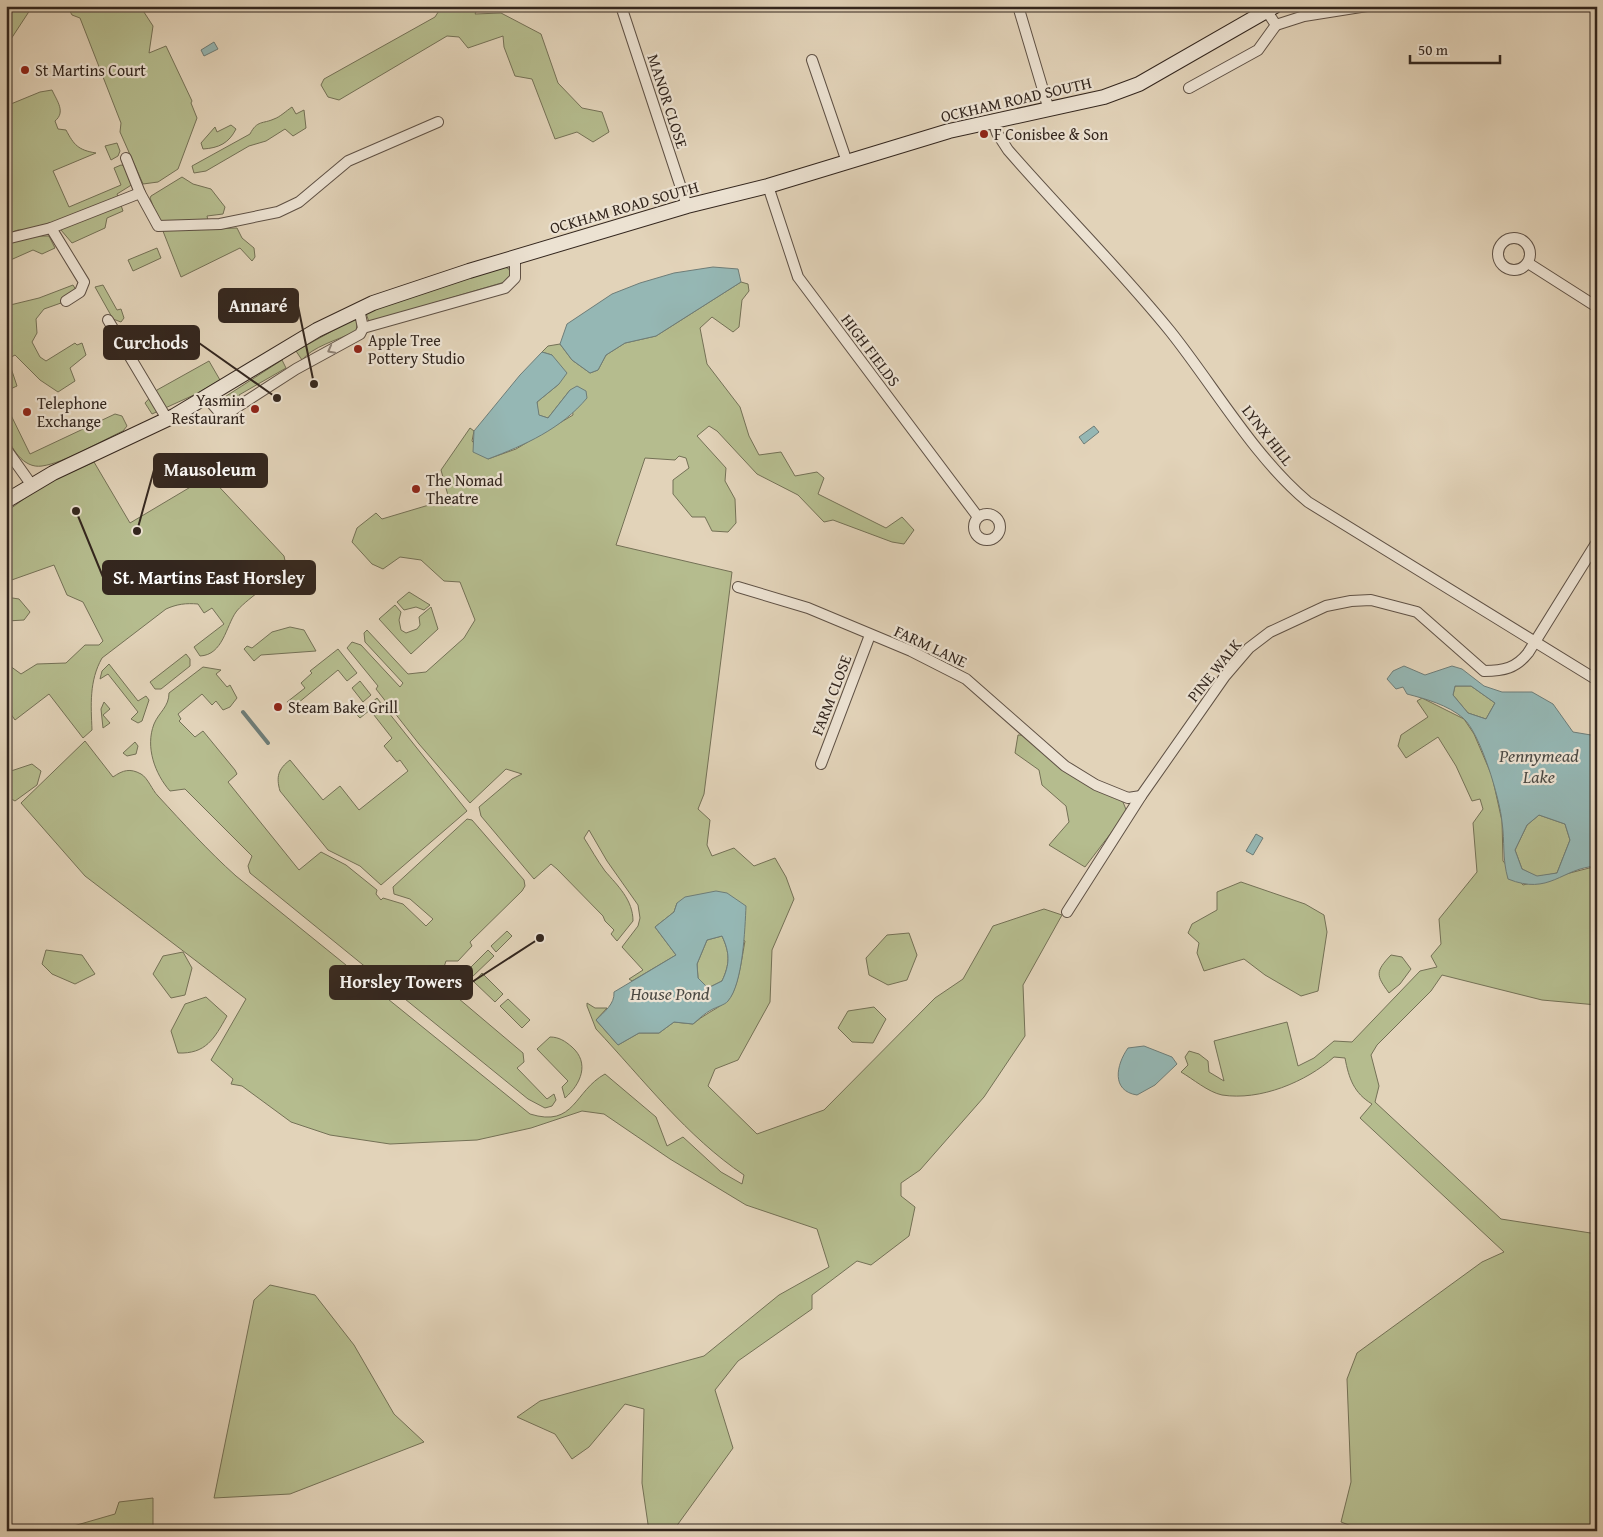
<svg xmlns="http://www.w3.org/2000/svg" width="1603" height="1537" viewBox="0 0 1603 1537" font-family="'Gentium Book Plus',serif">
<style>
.green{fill:#b5bc8e;stroke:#747156}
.water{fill:#95b7b4;stroke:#6e7d78;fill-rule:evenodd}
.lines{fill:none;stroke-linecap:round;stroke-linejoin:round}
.stream{stroke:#6e7d78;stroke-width:4}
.minor-casing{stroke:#5f5145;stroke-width:12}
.secondary-casing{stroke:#33261e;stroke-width:16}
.minor{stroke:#ece2d2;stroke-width:10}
.secondary{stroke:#ece2d2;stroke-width:14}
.oneway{stroke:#908478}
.poi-dot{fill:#8f2418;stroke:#ece2d2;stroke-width:2}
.labels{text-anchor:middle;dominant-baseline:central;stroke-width:4.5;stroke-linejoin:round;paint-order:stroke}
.poi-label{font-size:16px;fill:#33261e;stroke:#ece2d2;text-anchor:start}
.street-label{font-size:16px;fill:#33261e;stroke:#ece2d2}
.water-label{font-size:18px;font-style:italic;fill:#4c4a44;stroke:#ece2d2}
.leader{fill:none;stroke:#33261e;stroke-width:2}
.callout-dot{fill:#33261e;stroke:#ece2d2;stroke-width:2}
.callout{fill:#33261e;stroke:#33261e;stroke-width:2}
.callout-label{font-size:18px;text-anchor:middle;font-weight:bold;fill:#fff}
</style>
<rect width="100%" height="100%" fill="#e2d3b9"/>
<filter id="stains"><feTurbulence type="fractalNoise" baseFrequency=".004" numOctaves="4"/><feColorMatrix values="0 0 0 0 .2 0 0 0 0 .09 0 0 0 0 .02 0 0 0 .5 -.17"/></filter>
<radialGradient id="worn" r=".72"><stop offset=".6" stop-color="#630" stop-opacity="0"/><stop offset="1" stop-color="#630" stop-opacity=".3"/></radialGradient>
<g class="green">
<polygon points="6,6 38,6 30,10 11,39 6,42"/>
<polygon points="67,6 140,6 153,26 149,53 166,46 192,101 191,103 197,118 178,169 158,182 143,184 120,132 121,123 80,18 72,15"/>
<polygon points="442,6 479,6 475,14 501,13 541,34 558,83 582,108 602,112 609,132 593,142 577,132 555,139 532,79 515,76 504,47 503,36 468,48 459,37 447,36 339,100 328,97 321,85 324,79 435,17"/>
<path d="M52,90C57,101 66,112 55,121L58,129L66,130C74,145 78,150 96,153L53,171L69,207L121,185L114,168L121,165L126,166L133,184L117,194L123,211L107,218L105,228L72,243L55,223L35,229L18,230L6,234V106L40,92Z"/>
<path d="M292,107L296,114L304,110L306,128L293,136L285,129L266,141L249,146L206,171L194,173L192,166L250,134C257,120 263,124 274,119C280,117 286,111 292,107Z"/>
<path d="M231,125L236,129C229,143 219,148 203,149L201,143L215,127L217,132Z"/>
<polygon points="117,143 120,151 118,156 111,160 105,146"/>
<polygon points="182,177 193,184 211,189 225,207 223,214 207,216 210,229 237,228 242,238 254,248 255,257 252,261 240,248 181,277 150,198 151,196"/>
<polygon points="33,236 49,236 55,248 42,254 33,250 6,262 6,244"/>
<polygon points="157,248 161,258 133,271 128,260"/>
<polygon points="505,267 509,269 511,276 508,281 369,322 365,310"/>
<path d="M741,282L748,284L749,291L742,300L739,327L733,332L712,317L700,328L707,364L740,407L749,436L759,455L781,452L795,476L817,472L824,478L818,494L886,528L902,517L914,530L904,544L892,542L833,520L824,522L798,495L757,474L717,431L709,426L697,436L726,468L725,481L735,499L736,523L728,532L712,531L705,517H692L673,494V480L689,468L686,458L679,456L675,460L645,458L616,545L732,572L704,794L698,809L710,820L707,845L712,856L734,848L754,866L775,858L786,877L794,899L772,950L770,1002L738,1060L715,1069L708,1086L757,1134L824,1110L935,998L963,979L993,926L1044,909L1062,915L1023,985L1025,1036L984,1097L920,1170L901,1183V1196L915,1207L909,1236L871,1265L857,1261L812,1295V1309L738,1361L715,1390L733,1448L673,1531H649L642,1483L644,1409L625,1404L589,1447L572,1459L555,1434L517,1417L540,1401L704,1356L779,1295L829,1267L817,1229L746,1205L670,1159L604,1114L582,1111L531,1128L477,1140L390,1144L330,1135L291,1122L242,1086L231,1084L233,1079L211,1060L246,999L85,876L21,803L85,741L113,777C123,770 130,768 141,774C148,778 152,790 158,796C183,823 208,851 236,876L530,1114C575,1128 574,1091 605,1074L656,1117L667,1146L683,1137L721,1172L742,1184L744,1175C687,1137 643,1079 596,1029L587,1006V1003L595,1008H607L596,1020L618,1045L639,1033H659L674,1022L693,1024C703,1015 715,1010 726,1002C738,993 742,956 745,941L677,903L674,912L655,927L676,955L632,981L629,979L643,970L622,947L638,926L640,918L638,905L607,861L589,830L584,838C591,849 597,860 605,871C618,886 633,900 633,921L617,941L611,934L614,930L605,921L603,916L557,869L551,864L534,879L481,816L479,807L512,779L522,774L506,769L470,803L419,744L376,689L378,686L347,648L352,642L361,645L400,687L403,683L365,642L364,633L367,630L408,674L426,672L464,638L475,620L460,582L444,581L421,560L400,557L383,569L372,564L352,542L357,528L376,513L382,519L449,499L441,470L470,428L474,431L472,441L488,459L516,449L573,415L570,390L548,418L538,415L537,402L559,384L552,355L542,352L548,346L560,344L572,360L590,373L598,370L606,355L625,343L656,336Z"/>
<polygon points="73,285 76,290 61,303 44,309 36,319 37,333 32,342 40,357 46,361 75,343 77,345 82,343 86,355 70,368 75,381 58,392 40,380 15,355 8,359 17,386 6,391 6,306 39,298"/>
<polygon points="103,285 117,310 121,309 124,318 121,322 113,319 95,287"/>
<path d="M354,319L357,322L356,334L352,333C337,340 312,347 302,360L296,351Z"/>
<polygon points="282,360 286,368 239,395 239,402 227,408 219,406 217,402"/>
<polygon points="209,361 220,380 196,394 152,414 145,403 157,390"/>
<path d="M6,405L30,454L115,414L122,416L127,426L123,431C101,441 64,463 42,466C23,469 10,447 6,432C4,424 6,413 6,405Z"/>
<path d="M94,462L130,523L209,476L284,556L287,570C275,580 243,602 236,612C226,626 223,655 200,656L194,647L224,624L212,608L204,613L198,604C186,603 177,604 166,609L102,658C89,681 91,705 92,730L83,738L49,694L15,720L6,707V663L21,674L37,664L66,663L85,645H99L103,641L83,602L67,595L54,565L6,582V512L43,485Z"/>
<polygon points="409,592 430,605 424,610 416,607 404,610 397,602"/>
<path d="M6,597L19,599L30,612L24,620L7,621C9,613 6,606 6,597Z"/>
<polygon points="395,605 401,612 399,620 401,630 406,633 417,629 420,625 419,617 431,607 438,629 411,654 379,619"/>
<polygon points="290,627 304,630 316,651 261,655 254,661 244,649 247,646 252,648 272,632"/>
<polygon points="338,649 357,673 347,681 338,670 292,708 287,702 305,688 301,683 312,673 310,671"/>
<polygon points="186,654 190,659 190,666 161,689 155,689 150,682"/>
<polygon points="109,664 138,701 146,696 149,700 142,721 138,723 131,719 138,712 108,674 100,679 102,671"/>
<path d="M203,667L221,670L216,674L227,687L230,685L237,698L230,707L223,710L216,701L212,705L202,694L178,714L181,719L179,721L195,737L203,731L235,770L237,774L228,782L299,870L321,852L346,865L377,890L376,894L381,900L383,898L403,904L426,926L433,919L410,899L394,894L393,887L467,819L472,820L524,880L525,886L522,891L470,942L472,946L458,961H446L439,982L523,1053L524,1062L517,1068L547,1099L554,1094L556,1100L552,1106L545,1108L528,1099L250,873L248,866L252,856L185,789L170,791C155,774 145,747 154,724C159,712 169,707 169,693Z"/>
<polygon points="360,681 371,695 363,702 352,688"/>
<polygon points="1455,686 1471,686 1495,703 1486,719 1468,713 1453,695"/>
<path d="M377,698L467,811L381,885L360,866L328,850L280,791C276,777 278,769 290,760L323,800L340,786L359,810L408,771L400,760L397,762L384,746L392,738L370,710L360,718L357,715Z"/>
<path d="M1422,698L1464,719L1474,734L1492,776L1502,821L1503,861L1523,885L1597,866V1005L1542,1000L1442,975L1431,991L1377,1045L1371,1055L1379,1086L1375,1102L1501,1219L1597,1234V1531H1364L1341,1522L1351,1482L1347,1379L1357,1353L1482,1262L1504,1252L1360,1118L1372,1104C1354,1093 1349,1079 1345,1058L1334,1057C1306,1082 1260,1101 1222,1095C1208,1092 1193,1079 1181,1072L1188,1065L1185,1057L1189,1051L1199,1054L1208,1061L1209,1072L1224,1081L1214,1041L1287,1022L1298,1066L1314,1058L1334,1041L1352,1042L1420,971L1437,967L1431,956L1441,944L1439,919L1477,872L1473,823L1483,809L1480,799L1472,801L1456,766L1438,737L1406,758L1398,746L1401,735L1428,717L1417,701Z"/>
<polygon points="104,702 110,709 103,715 110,723 103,728 101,709"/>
<polygon points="1018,735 1027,735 1081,779 1123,802 1127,812 1085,867 1049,845 1069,822 1066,806 1042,785 1039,770 1015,753"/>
<polygon points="135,742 138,746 136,754 127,756 123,753"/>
<polygon points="32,764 41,771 37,785 15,801 6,796 6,777 11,771"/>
<polygon points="1539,815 1565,824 1570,840 1557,873 1537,877 1522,869 1515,850 1527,825"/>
<polygon points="1241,882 1305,904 1324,915 1327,932 1318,991 1301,996 1265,975 1244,959 1204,971 1197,953 1199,943 1188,933 1192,924 1217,910 1217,892"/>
<polygon points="507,931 512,936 496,952 491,946"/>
<polygon points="909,933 917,955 907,980 888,985 869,975 866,958 887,935"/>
<path d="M722,936C730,953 730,964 722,981L708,988L698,978L697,964L707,940Z"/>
<polygon points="46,950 82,955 95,974 75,984 52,974 42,964"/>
<polygon points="488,950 494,956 471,978 465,973"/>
<polygon points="183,952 192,968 185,995 171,998 153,974 163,956"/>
<path d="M1391,955L1402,957L1411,969L1400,984L1389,993C1376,975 1375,972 1391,955Z"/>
<polygon points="482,973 503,994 495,1002 474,982"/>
<path d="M206,997L227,1016C214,1039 206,1054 178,1053L171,1031L185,1004Z"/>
<polygon points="508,999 530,1020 522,1028 500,1006"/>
<polygon points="874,1007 886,1019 873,1043 852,1042 838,1028 848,1011"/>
<path d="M550,1037C559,1037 565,1041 572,1047C590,1063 581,1084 565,1098L562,1087L568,1081L537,1049Z"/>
<polygon points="270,1285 315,1295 354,1345 394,1414 424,1442 290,1494 214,1498 254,1300"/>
<polygon points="153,1498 153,1531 65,1531 70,1527 115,1514 119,1502"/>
</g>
<g class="water">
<polygon points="214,42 218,49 204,56 201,50"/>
<polygon points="713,267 738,269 741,282 656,336 625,343 606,355 598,370 590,373 572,360 560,344 567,324 612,294 640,283 674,273"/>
<path d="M542,352L552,355L567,373L559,384L537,402L539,415L548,418L570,390L577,386L586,391L587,398C561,429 525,445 488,459L473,452L474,431L520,375Z"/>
<polygon points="1094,426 1099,432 1084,444 1079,437"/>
<path d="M1404,666L1425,675L1452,666L1462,669L1484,686L1502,692H1532L1553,704L1573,732L1597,736V866C1561,868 1550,896 1508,879C1502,858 1505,842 1502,822C1500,799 1480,732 1463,718C1448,705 1426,699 1407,694L1403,687L1396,689L1387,679L1393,671ZM1471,686L1495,703L1486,719L1468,713L1453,695L1455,686ZM1539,815L1565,824L1570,840L1557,873L1537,876L1522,869L1515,850L1527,825Z"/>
<polygon points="1256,834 1263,838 1253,855 1246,851"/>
<path d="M716,891L727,893L746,906C745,928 743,984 728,1001C725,1005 716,1007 711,1010C705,1013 699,1019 693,1024L674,1022L659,1033H639L618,1045L596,1020C604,1012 615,1004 614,992L676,955L655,927L674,912L677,903L685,897ZM722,936C730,953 730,964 722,981L708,988L698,978L697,964L707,940Z"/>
<path d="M1144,1046L1172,1057L1177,1064L1155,1085L1137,1095C1111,1091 1116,1065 1128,1048Z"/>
</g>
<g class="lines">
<polyline class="stream" points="243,712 268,743"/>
<g class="minor-casing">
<g id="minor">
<polyline points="621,6 687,206"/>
<polyline points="1018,6 1049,110"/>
<polyline points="1266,10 1276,25 1304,16 1367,6"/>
<polyline points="812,60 847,162"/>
<polyline points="1189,88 1258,50 1276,25"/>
<path d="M993,121L997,133L1008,150C1061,211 1119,268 1170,331C1214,386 1254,457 1308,502L1597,680"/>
<polyline points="126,158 140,193 158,226 220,224 278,212 299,202 348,161 438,122"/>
<polyline points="768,186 798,277 978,517"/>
<polyline points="51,228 84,282 80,292 66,301"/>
<circle cx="1514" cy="254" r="16"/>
<polyline points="6,239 51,228 140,193"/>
<polyline points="1528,263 1597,307"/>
<polyline points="108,320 167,419"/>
<polyline points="363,328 505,288 515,278 515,258"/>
<polyline points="207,398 221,414 231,411 296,369 360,334 363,328 359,309"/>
<polyline points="6,449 31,484"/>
<circle cx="987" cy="527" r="13"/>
<polyline points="738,587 808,608 911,651 966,679 1065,766 1096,785 1128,798 1141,796"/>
<polyline points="821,764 870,635"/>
<path d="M1067,912L1141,796L1225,676L1249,648L1270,632L1326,606L1351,601L1371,600L1417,612L1484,671C1504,671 1516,668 1528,653L1597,542"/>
</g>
</g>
<g class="secondary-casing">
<polyline id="secondary" points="6,501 53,473 174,416 317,330 373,303 469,271 687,206 768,186 949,131 1104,97 1139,84 1275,6"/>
</g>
<use href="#minor" class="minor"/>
<use href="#secondary" class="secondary"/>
</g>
<defs><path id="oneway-chevron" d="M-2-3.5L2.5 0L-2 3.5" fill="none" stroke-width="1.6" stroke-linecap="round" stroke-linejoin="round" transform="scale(1.25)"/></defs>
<use class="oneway" href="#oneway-chevron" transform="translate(331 350) rotate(152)"/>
<g class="poi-dot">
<circle cx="25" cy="70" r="5"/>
<circle cx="984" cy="134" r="5"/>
<circle cx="358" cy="349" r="5"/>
<circle cx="255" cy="409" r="5"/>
<circle cx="27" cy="412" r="5"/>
<circle cx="416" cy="489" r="5"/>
<circle cx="278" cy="707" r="5"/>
</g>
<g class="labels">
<g class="poi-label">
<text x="35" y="70">St Martins Court</text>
<text x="994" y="134">F Conisbee &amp; Son</text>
<text x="368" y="340">Apple Tree<tspan x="368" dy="18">Pottery Studio</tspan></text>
<text x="245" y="400" text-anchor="end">Yasmin<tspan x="245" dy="18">Restaurant</tspan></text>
<text x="37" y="403">Telephone<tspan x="37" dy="18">Exchange</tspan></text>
<text x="426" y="480">The Nomad<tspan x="426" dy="18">Theatre</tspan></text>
<text x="288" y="707">Steam Bake Grill</text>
</g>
<g class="street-label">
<text transform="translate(1016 99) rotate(-13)">OCKHAM ROAD SOUTH</text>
<text transform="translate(668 101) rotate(72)">MANOR CLOSE</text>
<text transform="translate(624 207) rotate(-16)">OCKHAM ROAD SOUTH</text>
<text transform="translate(871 350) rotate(53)">HIGH FIELDS</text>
<text transform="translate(1268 435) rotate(52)">LYNX HILL</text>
<text transform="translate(931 646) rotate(25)">FARM LANE</text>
<text transform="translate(1214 670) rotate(-51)">PINE WALK</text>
<text transform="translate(831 695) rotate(-69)">FARM CLOSE</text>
</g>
<g class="water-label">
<text x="1539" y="755">Pennymead<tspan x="1539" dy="21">Lake</tspan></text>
<text x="670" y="993">House Pond</text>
</g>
</g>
<path class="leader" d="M314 384L298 306M277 398L199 343M137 531L154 470M76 511L103 577M540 938L472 982"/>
<g class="callout-dot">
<circle cx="314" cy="384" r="5"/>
<circle cx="277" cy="398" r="5"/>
<circle cx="137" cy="531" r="5"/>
<circle cx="76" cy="511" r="5"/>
<circle cx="540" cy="938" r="5"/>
</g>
<g class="callout">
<rect x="219" y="289" width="79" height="33" rx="5"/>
<rect x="104" y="326" width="95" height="33" rx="5"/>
<rect x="154" y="454" width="113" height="33" rx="5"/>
<rect x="103" y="561" width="212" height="33" rx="5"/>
<rect x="330" y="966" width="142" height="33" rx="5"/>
</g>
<g class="callout-label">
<text x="258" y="312">Annaré</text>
<text x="151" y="349">Curchods</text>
<text x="210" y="476">Mausoleum</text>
<text x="209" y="584">St. Martins East Horsley</text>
<text x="401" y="988">Horsley Towers</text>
</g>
<rect width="1603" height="1537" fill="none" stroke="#e2d3b9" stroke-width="25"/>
<rect x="8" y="8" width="1588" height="1522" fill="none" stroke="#33261e" stroke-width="2.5"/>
<rect x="12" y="12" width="1578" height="1512" fill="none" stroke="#33261e"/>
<path d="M1410 55v8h90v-8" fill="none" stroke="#33261e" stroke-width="2.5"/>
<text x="1418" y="55" font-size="15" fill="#33261e" stroke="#ece2d2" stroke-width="4" paint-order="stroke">50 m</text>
<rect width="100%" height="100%" filter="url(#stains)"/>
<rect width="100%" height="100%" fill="url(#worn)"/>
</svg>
